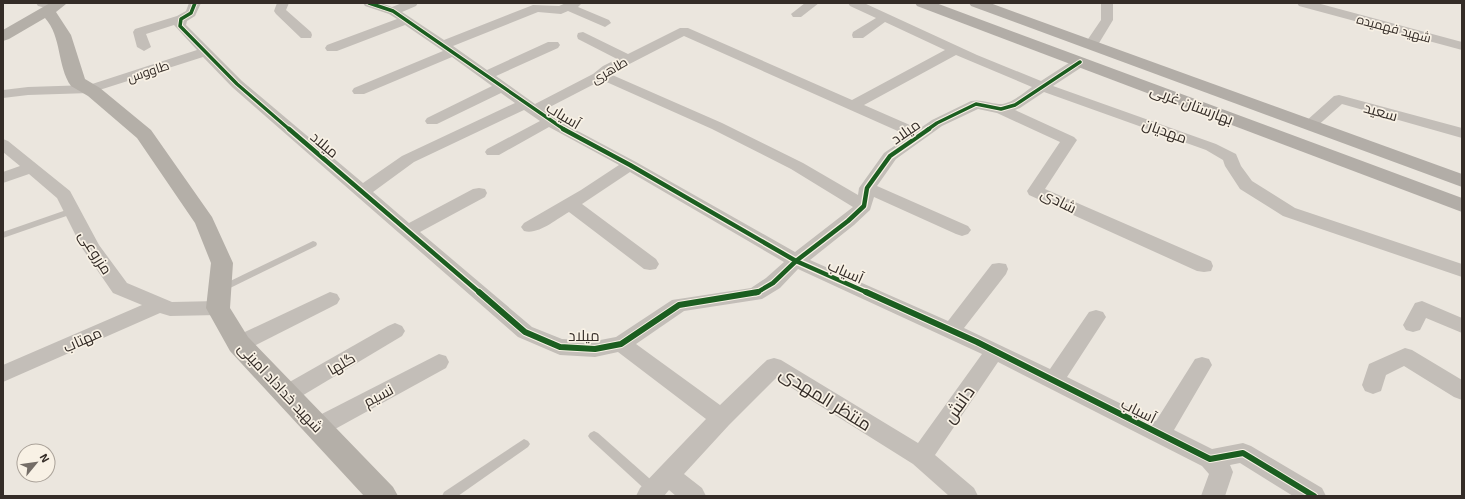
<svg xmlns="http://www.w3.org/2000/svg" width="1465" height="499" viewBox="0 0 1465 499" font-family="'Exo 2',Cairo,sans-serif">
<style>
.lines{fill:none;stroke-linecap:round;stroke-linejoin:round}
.lane{fill:#c3beb8;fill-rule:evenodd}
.street{fill:#c3beb8;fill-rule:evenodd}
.secondary{fill:#b4afa8;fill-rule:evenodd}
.primary{fill:#b2ada7;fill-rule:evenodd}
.cycleway-far2-casing{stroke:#f8f1e5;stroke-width:5.5}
.cycleway-far1-casing{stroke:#f8f1e5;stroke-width:7}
.cycleway-casing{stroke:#f8f1e5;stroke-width:8}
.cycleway-far2{stroke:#1b5e20;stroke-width:3.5}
.cycleway-far1{stroke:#1b5e20;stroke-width:4.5}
.cycleway{stroke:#1b5e20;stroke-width:6}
.labels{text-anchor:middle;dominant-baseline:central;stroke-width:3.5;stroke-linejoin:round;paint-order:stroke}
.far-street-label{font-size:13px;fill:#342c27;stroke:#f8f1e5}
.street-label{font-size:15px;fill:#342c27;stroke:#f8f1e5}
.near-street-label{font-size:18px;fill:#342c27;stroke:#f8f1e5}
</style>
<rect width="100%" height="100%" fill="#ebe6de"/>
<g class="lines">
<g class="lane">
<polygon points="72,208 76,211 75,213 3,238 3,232"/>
<polygon points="313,241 316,242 317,244 316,246 224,291 218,291 216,289 218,287"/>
<polygon points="594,431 598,433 658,486 660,490 658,494 654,495 650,494 590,439 588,436 590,433"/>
<polygon points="524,439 528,441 530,444 528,447 458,496 442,496 444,492"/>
</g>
<g class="street">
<polygon points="36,3 58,3 61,6 55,10 38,6"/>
<path d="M189,3H201L195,16L187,21L186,25L242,81L363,183L402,156L515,103L501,93L437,124H427L425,121L427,118L492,86L452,57L364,94H354L352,91L354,88L443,51L405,25L337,51H327L325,48L327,45L397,19L389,14L365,6L363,3H381L392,7L402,3H418L416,6L402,12L444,40L533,5L559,6L566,3H582L578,7L609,20L611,23L605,27L568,11L561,14L538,12L453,46L487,70L548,42H558L560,45L558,48L496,76L535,104L593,74L603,66L617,59L578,39L577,36L578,33L583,32L628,54L680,28H688L852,100L945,50L885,22L863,38H853L852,35L853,32L876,18L850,6L848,3H864L977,55L1041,81L1075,59H1085L1087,62L1085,65L1053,86L1216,144L1236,154L1241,166L1252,181L1295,208L1462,264V277L1283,216L1240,189L1225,166L1223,160L1206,150L1044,92L1020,108L1015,110L1074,137L1077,140L1045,189L1211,261L1213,266L1211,271L1204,272L1197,271L1029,195L1027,191L1060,142L997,113L978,109L942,126L896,159L877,186L968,226L971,230L968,234L962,236L956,234L874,197L870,210L854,225L810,260L948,321L992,264L999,263L1006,264L1008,269L1006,274L964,328L1050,369L1089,312L1096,310L1103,312L1106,317L1067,377L1156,421L1195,359L1202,357L1209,359L1212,365L1174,430L1212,449L1243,443L1251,446L1322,488L1326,496H1293L1240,463L1230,465L1233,472L1225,496H1201L1209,474L1202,466L998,362L935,455L974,488L978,496H949L913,464L776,378L729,425L684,474L702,488L706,496H676L669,490L664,496H636L640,488L706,419L618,352L595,357L560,355L518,337L232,87L203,57L90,93L28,95L3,98V90L28,87L89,85L197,50L174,25L146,34L151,47L144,51L137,47L133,32L135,29L177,16L186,11ZM684,36L909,136L884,153L859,188L858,195L803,163L722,123L610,74ZM956,55L1032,87C1023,93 1010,105 999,104C989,103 980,99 971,101L932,120L919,129L864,105ZM602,80L712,129L791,169L853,207L795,252L636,162L559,121L544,110ZM524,110L540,121L487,149L485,152L487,155H499L549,127L619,165L581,190L524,223L521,227L524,231C539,235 556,219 569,212L644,269L650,270L656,269L659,264L656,259L582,204L630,172L784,262L766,278L751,288L672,300L616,337L595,341L562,339L532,327L420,232L485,197L487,193L485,189L479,188L473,189L409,223L373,192L414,162ZM798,269L982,354L918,443L781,360L774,358L767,360L720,405L636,344L684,311L762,299L780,288Z"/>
<polygon points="277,3 289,3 286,10 311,32 312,35 311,38 301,38 276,14 274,11"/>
<polygon points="805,3 819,3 801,17 793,17 791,14"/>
<polygon points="1101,3 1113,3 1113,20 1096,48 1086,48 1084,45 1101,20"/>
<polygon points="1297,3 1317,3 1462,42 1462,50 1299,6"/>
<polygon points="1339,95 1462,128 1462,138 1342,104 1315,128 1305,128 1303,125 1305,122 1334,96"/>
<polygon points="3,139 8,141 70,191 99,245 127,283 172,302 218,301 225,303 228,308 225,313 218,315 170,316 160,313 3,382 3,365 142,305 113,293 82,248 57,198 29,174 3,183 3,172 20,166 3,152"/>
<polygon points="330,292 337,294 340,299 337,304 246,350 239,352 232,350 229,344 232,338"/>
<polygon points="1422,301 1462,318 1462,333 1426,318 1420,330 1413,332 1406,330 1403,325 1415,303"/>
<polygon points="395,323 402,326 405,331 402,336 295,400 287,403 279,400 276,394 279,388 388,326"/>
<polygon points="1405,348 1412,350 1462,380 1462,400 1454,397 1404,366 1386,375 1381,391 1373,394 1365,391 1362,385 1369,364"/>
<polygon points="439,354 446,356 449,362 446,368 326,434 318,436 310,434 307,427 310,420"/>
</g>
<path class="secondary" d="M50,3L66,4L56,12L71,35L85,79L100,88L151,130L212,217L233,263L230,308L248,337L393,487L398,496H364L230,351L206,308L211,263L195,223L137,138L88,96L71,86C57,66 62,37 45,18L9,39L3,41V30Z"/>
<g class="primary">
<polygon points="915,3 936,3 1462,198 1462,212 917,6"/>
<polygon points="969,3 990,3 1462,174 1462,187 971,6"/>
</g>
<g class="cycleway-far2-casing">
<g id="cycleway-far2">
<polyline points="195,3 191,13 181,19 180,26 237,84 290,130"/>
<polyline points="369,3 393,11 565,130"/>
<polyline points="927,130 937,123 976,104 1001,109 1015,105 1080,62"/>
</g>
</g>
<g class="cycleway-far1-casing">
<g id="cycleway-far1">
<polyline points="289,129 480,293"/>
<polyline points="563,129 630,165 796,261 868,293"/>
<polyline points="756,293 773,283 796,261 848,221 864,206 867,188 890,156 929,129"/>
</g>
</g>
<g class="cycleway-casing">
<g id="cycleway">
<polyline points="479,292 525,332 560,347 595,349 621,344 679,305 758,292"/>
<polyline points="866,292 977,342 1210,459 1243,453 1314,496"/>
</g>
</g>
<use href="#cycleway-far2" class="cycleway-far2"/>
<use href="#cycleway-far1" class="cycleway-far1"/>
<use href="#cycleway" class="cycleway"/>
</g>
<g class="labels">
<g class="far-street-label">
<text transform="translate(1394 28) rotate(15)">شهید فهمیده</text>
<text transform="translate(609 70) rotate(-30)">طاهری</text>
<text transform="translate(148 71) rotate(-18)">طاووس</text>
</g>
<g class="street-label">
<text transform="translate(1192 104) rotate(21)">بهارستان غربی</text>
<text transform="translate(1381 111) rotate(16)">سعید</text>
<text transform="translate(564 115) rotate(31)">آسیاب</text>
<text transform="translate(1165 130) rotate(20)">مهدیان</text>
<text transform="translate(905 131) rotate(-35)">میلاد</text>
<text transform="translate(325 144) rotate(40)">میلاد</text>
<text transform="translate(1059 200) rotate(27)">شادی</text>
<text transform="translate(96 252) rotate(58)">مزروعی</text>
<text transform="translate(846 271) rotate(24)">آسیاب</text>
<text x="584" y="335">میلاد</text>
<text transform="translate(82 339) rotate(-24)">مهتاب</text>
<text transform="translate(341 363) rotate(-30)">گلها</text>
<text transform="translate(281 387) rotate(47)">شهید خداداد امینی</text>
<text transform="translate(378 395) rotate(-28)">نسیم</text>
<text transform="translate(1139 410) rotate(27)">آسیاب</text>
</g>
<g class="near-street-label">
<text transform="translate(826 398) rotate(32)">منتظر المهدی</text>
<text transform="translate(958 404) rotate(-55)">دانش</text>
</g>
</g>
<rect width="1465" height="499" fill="none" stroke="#342c27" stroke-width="8"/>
<g transform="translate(36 463) rotate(61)"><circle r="19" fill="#f8f1e5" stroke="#aaa299"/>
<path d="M0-3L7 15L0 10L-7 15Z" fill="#746d67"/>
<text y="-6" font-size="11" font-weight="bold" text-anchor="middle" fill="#342c27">N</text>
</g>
</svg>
